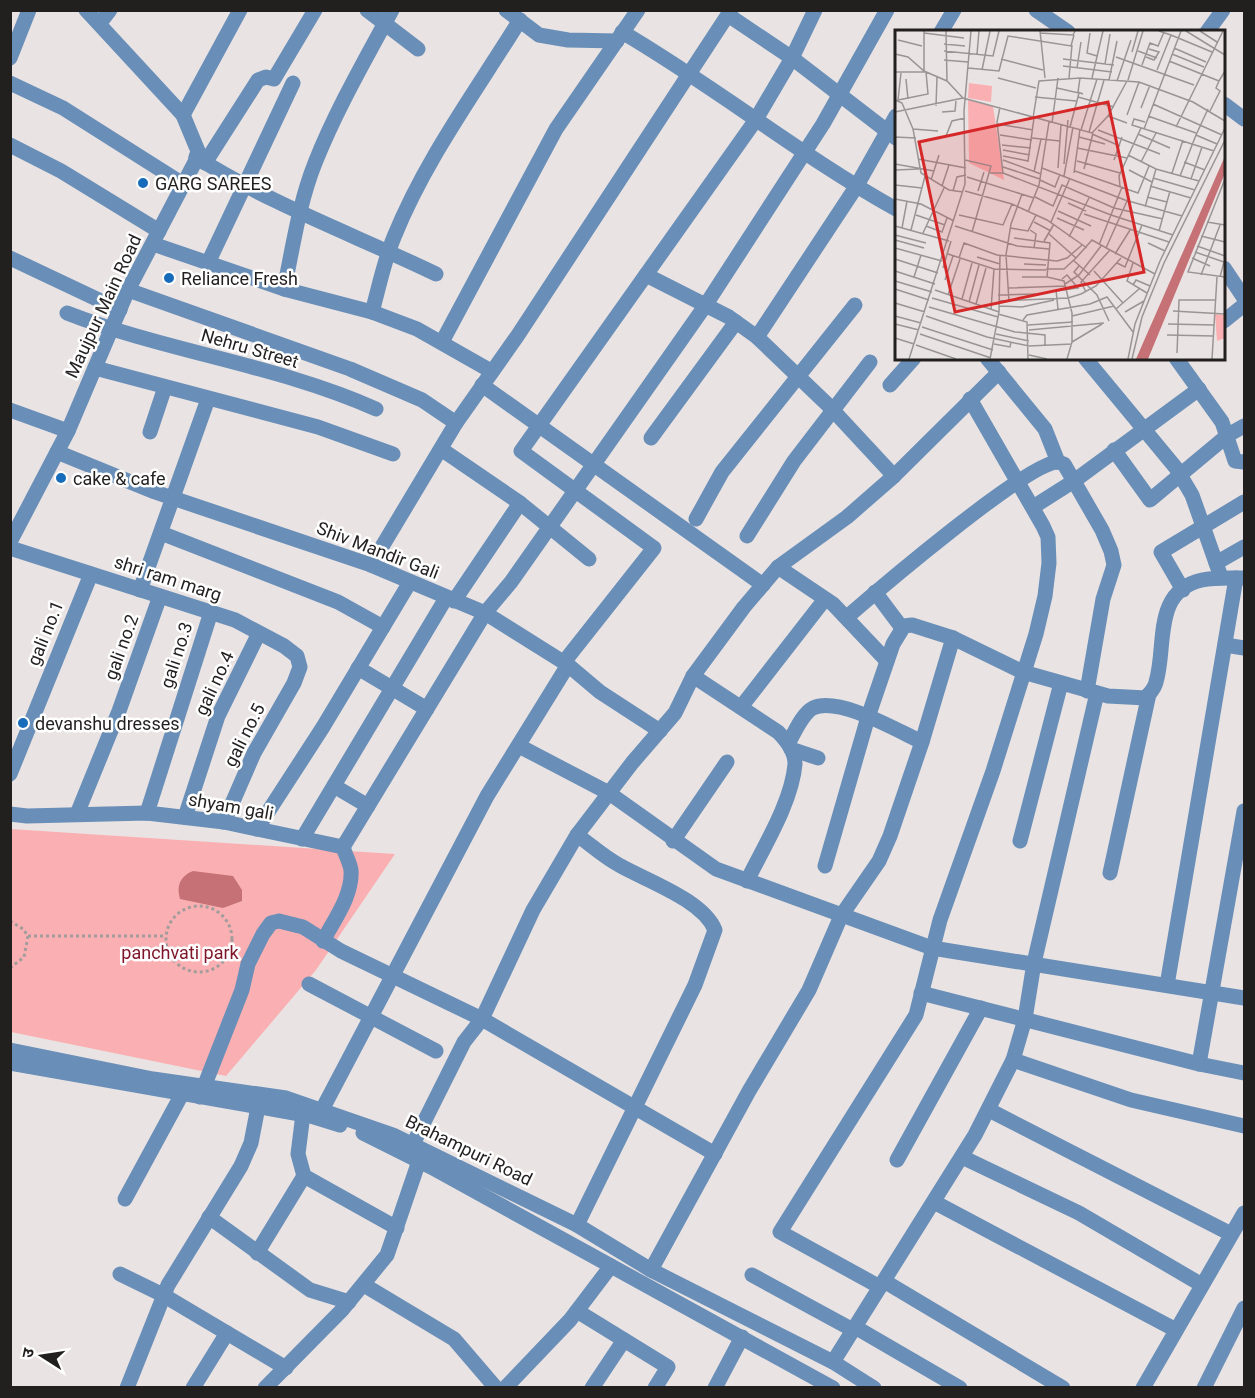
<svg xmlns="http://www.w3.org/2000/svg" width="1255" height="1398" viewBox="0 0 1255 1398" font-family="Roboto,'Noto Sans Devanagari',sans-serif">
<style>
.green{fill:#fab0b2}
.water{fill:#c67175}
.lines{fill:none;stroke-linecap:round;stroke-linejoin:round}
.path{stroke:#a29c9c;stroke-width:3;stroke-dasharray:3 3;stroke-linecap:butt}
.minor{stroke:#698fb8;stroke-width:15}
.tertiary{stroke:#698fb8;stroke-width:15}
.poi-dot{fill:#166cba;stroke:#fff;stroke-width:2}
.labels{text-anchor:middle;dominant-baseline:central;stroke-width:5;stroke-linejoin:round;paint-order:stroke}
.poi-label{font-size:18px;fill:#221f1f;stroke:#fff;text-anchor:start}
.street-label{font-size:18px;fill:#221f1f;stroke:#fff}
.park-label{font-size:18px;fill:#7e1528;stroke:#fff}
.inset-road{fill:none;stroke:#9a9595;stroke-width:1.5}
.view{fill:#d62828;fill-opacity:0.15;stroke:#d62828;stroke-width:3}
.inset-edge{fill:none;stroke:#221f1f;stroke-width:3}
</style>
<rect width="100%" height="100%" fill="#eae3e3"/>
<polygon class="green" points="11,829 395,854 316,970 226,1076 11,1032"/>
<path class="water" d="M193,871L233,876L242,890V901L223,908L180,899C176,886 180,876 193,871Z"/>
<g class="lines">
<g class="path">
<circle cx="199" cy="939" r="33"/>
<polyline points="10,921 23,929 28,936 24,957 10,968"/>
<polyline points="28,936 166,936"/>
</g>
<g class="minor">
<polyline points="367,10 418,49"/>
<polyline points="506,10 539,35 568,40 617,41"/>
<polyline points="1036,10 1068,32"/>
<polyline points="728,15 792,58 896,138"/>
<polyline points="100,23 110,10"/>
<path d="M622,32C716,87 801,156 896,209"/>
<polyline points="941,32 954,10"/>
<polyline points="1207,32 1223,10"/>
<polyline points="10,58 29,10"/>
<polyline points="10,83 63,108 183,184"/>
<polyline points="1224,104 1244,119"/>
<polyline points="183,115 240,10"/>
<polyline points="10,145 61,171 159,231"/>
<path d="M196,157C272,205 355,235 436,274"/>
<polyline points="205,163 258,80 266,77 274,79 315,10"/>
<polyline points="153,244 284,289 372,312 417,329 491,371"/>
<polyline points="10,258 120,310"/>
<polyline points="208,263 293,83"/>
<polyline points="1224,268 1244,298"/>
<polyline points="646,275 729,317 757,337 829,406 894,476"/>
<path d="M284,289C293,247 299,203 315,163C336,110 365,60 392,10"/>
<polyline points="128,290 350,369 422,400 456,423"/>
<path d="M372,312C379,287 384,261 394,237C425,160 476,91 520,20"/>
<path d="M67,313C167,352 278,365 376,409"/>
<polyline points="1224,321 1244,305"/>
<polyline points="757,337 856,187 896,116"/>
<polyline points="442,342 556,129 638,10"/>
<polyline points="987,358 1045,429 1058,462"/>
<polyline points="1085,358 1176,468 1192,495 1221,577"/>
<polyline points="1176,358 1222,422 1235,461 1244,462"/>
<polyline points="95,368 318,427 393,454"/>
<polyline points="482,385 763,585"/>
<polyline points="890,385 914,358"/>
<polyline points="10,410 68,431"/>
<polyline points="150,432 165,387"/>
<polyline points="651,438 736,322"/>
<polyline points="441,449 520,503 454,601"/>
<polyline points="1114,450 1150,500 1228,435 1244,426"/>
<polyline points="57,452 155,492 371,565 485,613 568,665 600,692 660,731"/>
<polyline points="520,503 589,559"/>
<polyline points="1033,507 1074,481 1199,389"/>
<polyline points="696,519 722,472 855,305"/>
<polyline points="161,533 338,602 383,627"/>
<polyline points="747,536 794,461 870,362"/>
<polyline points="10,548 235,620 284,646 297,656 300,667 294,683 254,753 224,822"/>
<polyline points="1216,563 1244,547"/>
<polyline points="371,565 456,423 518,335 731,10"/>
<polyline points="778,567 833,604 887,661"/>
<polyline points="140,590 208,399"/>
<polyline points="1183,590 1161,552 1244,502"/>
<polyline points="875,592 902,628"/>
<path d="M847,617C877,591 1028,462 1058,462L1064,464L1102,530L1111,551L1114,565L1103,599L1087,691"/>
<polyline points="1225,645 1244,648"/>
<polyline points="564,662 654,548 521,451 755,121 792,58 815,10"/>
<polyline points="358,668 427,709"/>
<path d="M693,676L778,732C787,741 795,751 795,764C792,802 763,848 747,881"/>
<polyline points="741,707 825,599"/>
<path d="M789,742C795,732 802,714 813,708C839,696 898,731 922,742"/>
<polyline points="519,746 609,793 716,869 932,948 1244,998"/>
<polyline points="791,749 818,758"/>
<polyline points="10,774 91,574"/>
<polyline points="334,786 368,806"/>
<polyline points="147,813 211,612"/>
<path d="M10,814L27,816L147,813L224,822L343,847C345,854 350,863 351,870C353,895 334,920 323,941"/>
<polyline points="77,814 119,711 160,596"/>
<polyline points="185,817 218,716 258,635"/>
<polyline points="257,829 323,727 410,582"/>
<path d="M577,835C591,845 604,857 619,865C647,881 703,900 715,930L695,985L577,1225"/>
<polyline points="302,839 446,598"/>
<polyline points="673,841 727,762"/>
<polyline points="1020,841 1061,683"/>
<polyline points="343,847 485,613 511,582 705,306 823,124 887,10"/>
<path d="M825,866L868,717L893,644L904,626L912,625L953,638L1023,672L1108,696L1146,698C1150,693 1155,688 1156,682C1167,646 1152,591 1202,580C1216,577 1230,578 1244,578"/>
<polyline points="1110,873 1149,694"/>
<polyline points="309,984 436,1051"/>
<polyline points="1167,985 1236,578"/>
<polyline points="921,993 1199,1064 1244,1073"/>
<polyline points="1013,1060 1131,1100 1244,1126"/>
<polyline points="1199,1064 1244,811"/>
<polyline points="200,1097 242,990 248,964 263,934 271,923 279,921 303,927 341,951 482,1019 715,1154"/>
<polyline points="323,1108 487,796 568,665"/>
<polyline points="989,1110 1231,1234"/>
<polyline points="303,1114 298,1154 304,1176 397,1228"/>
<polyline points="413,1144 464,1042 482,1019 533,910 577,835 632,763 675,713 693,676 744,607 778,567 847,517 894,476 999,372"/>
<polyline points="962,1157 1079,1213 1202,1285"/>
<polyline points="897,1160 981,1008"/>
<polyline points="125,1199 182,1094"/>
<polyline points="934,1202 1176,1330"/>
<polyline points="209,1217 310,1290 349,1302"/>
<polyline points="257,1253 304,1176"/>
<polyline points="651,1270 749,1091 809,990 841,916 879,861 890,836 922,742 953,638"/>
<polyline points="120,1274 163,1295 286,1368"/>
<polyline points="752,1275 853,1330"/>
<polyline points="884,1281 1063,1388"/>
<polyline points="364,1285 454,1339 496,1388"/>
<polyline points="880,1287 780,1232 916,1015 940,920 993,771 1036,634 1045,596 1049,563 1048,537 1043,526 970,399"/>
<polyline points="577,1311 668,1367 655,1388"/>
<polyline points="855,1327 960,1388"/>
<polyline points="833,1362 975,1135 1013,1060 1025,1019 1034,963 1097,693"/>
<polyline points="127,1388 168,1285 241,1166 251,1143 258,1107"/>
<polyline points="193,1388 227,1333"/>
<polyline points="265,1388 342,1310 387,1255 419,1161"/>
<polyline points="505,1388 570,1320 611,1266"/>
<polyline points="592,1388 624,1340"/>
<polyline points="1143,1388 1244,1213"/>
<polyline points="1204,1388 1244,1308"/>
</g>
<g class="tertiary">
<polyline points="10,542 68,431 128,290 195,162 198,151 183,115 86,10"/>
<polyline points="10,1050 153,1079 286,1098 393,1135 577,1225 651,1270 833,1362 874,1388"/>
<polyline points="10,1063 311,1116 340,1125"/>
<polyline points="363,1133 431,1167 833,1388"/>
<polyline points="715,1388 742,1337"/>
</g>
</g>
<g class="poi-dot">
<circle cx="143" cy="183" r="6"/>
<circle cx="169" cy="278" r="6"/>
<circle cx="61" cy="478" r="6"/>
<circle cx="23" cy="723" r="6"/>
</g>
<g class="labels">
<g class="poi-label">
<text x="155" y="183">GARG SAREES</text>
<text x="181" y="278">Reliance Fresh</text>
<text x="73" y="478">cake &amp; cafe</text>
<text x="35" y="723">devanshu dresses</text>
</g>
<g class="street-label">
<text transform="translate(103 306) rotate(-65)">Maujpur Main Road</text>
<text transform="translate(250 348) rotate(16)">Nehru Street</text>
<text transform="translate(378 550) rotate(21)">Shiv Mandir Gali</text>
<text transform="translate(168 578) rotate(18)">shri ram marg</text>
<text transform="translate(45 633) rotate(-68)">gali no.1</text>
<text transform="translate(121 647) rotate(-70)">gali no.2</text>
<text transform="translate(176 655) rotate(-72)">gali no.3</text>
<text transform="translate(214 683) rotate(-65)">gali no.4</text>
<text transform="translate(244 735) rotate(-63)">gali no.5</text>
<text transform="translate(231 806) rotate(10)">shyam gali</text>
<text transform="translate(469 1150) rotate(26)">Brahampuri Road</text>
</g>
<g class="park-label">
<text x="180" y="952">panchvati park</text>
</g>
</g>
<g transform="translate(895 30)">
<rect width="330" height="330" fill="#eae3e3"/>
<path d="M74,53L97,56L96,72L73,68ZM73,70L98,76L109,150L74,133ZM320,284L330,285V308L322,311Z" fill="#fab0b2"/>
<path d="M330,126V143L253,329H241Z" fill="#c67175"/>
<path class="inset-road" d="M29,1V41M51,1L52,51M145,1L150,48M291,1L330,25M305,1L322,12M29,3L69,8M145,3L178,5L180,1M195,3L192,23L202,26M276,5L317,22M3,10L27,16M49,14L70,16M279,18L311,32M49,21L98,26L104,1M243,21L262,28M237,22L243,1M0,24L13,27L29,41L52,51L68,68L197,103L213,86L232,51M82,24L84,1M277,24L309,37M221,27L299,55M251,27L259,30L264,22L254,19M106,29L148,40M168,29L219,35M49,30L73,32M274,31L324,51L330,41M210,34L215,4M247,35L255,13L263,16L269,2M168,36L217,42M73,38L104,41L113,6L176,16L179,5M182,38L186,12M87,40L95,1M262,40L276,5L264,1M0,42H31L33,64L3,70L6,43M103,48L141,58M174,48L177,15M185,48L183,62L188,64M197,48L208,1M11,49L13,69M214,50L222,11M233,50L248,1M222,51L236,10M162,58L184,63L175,97M140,67L181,71M183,67L219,77M0,70L7,73L18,99L26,143L54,160L68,162M258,74L327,105M41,76L42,47M246,78L255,55M313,79L301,105L322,114M315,81L325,61L321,58L324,51M0,82L68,68M47,82L60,81L61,71M232,85L244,52M213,86L232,93M253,86L301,103M138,88L144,51L185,48L244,52L298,72L330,91M250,92L239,89L237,95L319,121M157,93L163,48M103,94L138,100M281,97L328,1M18,99L43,101M249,99L286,1M186,100L202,49M203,100L265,124M194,102L209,50M197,104L225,116M243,104L275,118M105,105L137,110M51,106L57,91L70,88M184,107L210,114M137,108L165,111M0,112V107L21,108M107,115L136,118M182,118L232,128M108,120L135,125M233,125L261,139L304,151M108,126L133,131L139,88M23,129L71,138M70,130L96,136L77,202M108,130L146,144M219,130L227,107M182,131L225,143M246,132L261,103M289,132L310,140M0,134L39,141M169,134L173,90M108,137L145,149M147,138L230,170L287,186M163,138L166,95M189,139L198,103M0,140L24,139M234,140L257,152M180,141L243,163L254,136M139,142L146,109M95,143H108L102,92L105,77M108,143L216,185L278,205M179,143L185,99M277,143L288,110M169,146L178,97M285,146L301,105M72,147L139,168M258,148L300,160M296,149L307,117M330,149L293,242L330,247M36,150L44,125M145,150L160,157L165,144M0,155L27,158M47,156L54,135M225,156L224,146L246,98M255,156L296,168M58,161L62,147L71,145M70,161L117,174L152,190L192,218M83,161L89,142M140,167L158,176L167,155L219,178L268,189M252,167L272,172M0,169L26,174L59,191M173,173L191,181M250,177L261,139M163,181L196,196M133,182L144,155L154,92M189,184L274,212M21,185L50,195M64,185L108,195L117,174M162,188L189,200M139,192L156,201M156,192L175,148M312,192L330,195M0,196L54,211M31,196L47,202L52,188M60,196L122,216L154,219M7,198L12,171M115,198L133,201L141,185M16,200L30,146M135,200L141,204L139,218M264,201L275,161M28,203L49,158M0,205L31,213M306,206L330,212M174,207L194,168M119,208L155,213L152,247L169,251L177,283V312L172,329M0,210L29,218M149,211L159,194M253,213L270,221M204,215L227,157M302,216L330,226M0,218L47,231M211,218L232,171M215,220L260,244M300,222L329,232L325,247M53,224L99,239L151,240M220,224L235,200M82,227L105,234M64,228L69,213L102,225L162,231L172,228L187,215M181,228L197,210L215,220L186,252L191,262M297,228L315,236M0,229L43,243M178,230L195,245M222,233L230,237L247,195M238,233L232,251L252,263M129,234L151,235M184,236L179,242L202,265L214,291M48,238L56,211M151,239H169L181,228L154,204M0,241L40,254M199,241L228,273M306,245L325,195M19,247L26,225M127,247H152M50,250L58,226M0,251L37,262M170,254L184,245L206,216M238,255L241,250L255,256M113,258L170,256M0,259L34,270M40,260L104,282M161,260L163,279M161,261L183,258L172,245L167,249M53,265L65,229M103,265L141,264M37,268L103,287M67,269L77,233M104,271L173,268L186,264L201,256L226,228M114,271L111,225L116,194L127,164M74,272L84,235M0,273L30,282M81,274L91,238M104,276L127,277L159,270M34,277L120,302L150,305V316M96,279L99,239M221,279L244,259M278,281L330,284M230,282L249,271M103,284L132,292L133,329M0,286L26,293M31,286L92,307L134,316L177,314M177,286L219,276M128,290L132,285L195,274L212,267L238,302M0,294L24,300M273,294L319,295M133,295L178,292M27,297L98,320M134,300L209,293M25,304L96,328M101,304L134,311M272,305L318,306M0,308L19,314M177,312L207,294M99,314L115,317L116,312M21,315L61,329M282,323L284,270H320M134,325L152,329M14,329L70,154L69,81L76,1M95,329L104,282L105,225M233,329L240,294L265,231L330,98M237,329L247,287L269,233L330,110M317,329L322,247"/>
<path class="view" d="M213,72L249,242L60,282L24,112Z"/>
<rect width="330" height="330" class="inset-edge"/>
</g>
<rect width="1255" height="1398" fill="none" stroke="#221f1f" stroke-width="24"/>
<g transform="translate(42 1356) rotate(282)" stroke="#ffffff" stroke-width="4.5" paint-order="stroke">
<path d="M0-4.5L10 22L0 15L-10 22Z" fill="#221f1f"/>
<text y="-9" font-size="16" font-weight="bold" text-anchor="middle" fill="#221f1f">उ</text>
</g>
</svg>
